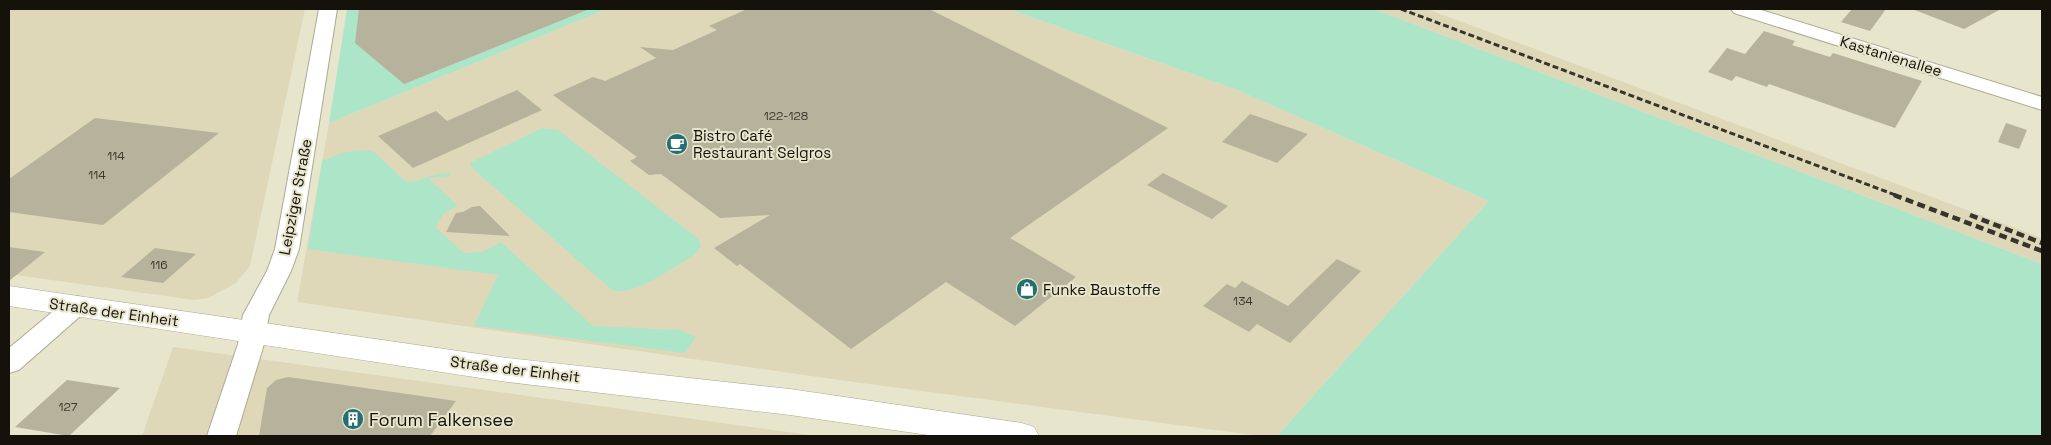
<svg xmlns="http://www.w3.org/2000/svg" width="2051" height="445" viewBox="0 0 2051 445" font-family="'Space Grotesk',sans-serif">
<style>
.built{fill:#ded8b9}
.green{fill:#ade5c8}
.building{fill:#b6b29c}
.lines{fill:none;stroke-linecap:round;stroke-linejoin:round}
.street-casing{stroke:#adaa93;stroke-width:2}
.secondary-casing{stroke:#adaa93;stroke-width:1}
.street{fill:#fff;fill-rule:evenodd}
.secondary{fill:#fff;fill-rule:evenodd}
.rail-far1{stroke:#37352b;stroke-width:3;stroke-dasharray:6 3;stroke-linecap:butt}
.rail{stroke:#37352b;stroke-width:4.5;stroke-dasharray:8 4.5;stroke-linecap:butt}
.labels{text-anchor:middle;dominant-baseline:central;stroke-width:4;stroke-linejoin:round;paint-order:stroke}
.number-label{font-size:12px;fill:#3c3a2e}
.street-label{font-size:15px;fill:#14120a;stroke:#e8e5cd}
.poi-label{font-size:15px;fill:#14120a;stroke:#e8e5cd;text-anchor:start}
.near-poi-label{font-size:18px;fill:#14120a;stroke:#e8e5cd;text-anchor:start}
</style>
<rect width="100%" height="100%" fill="#e8e5cd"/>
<g class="built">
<polygon points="9,9 305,9 250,266 236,283 208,298 194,300 9,274"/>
<polygon points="607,9 1008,9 1235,89 1489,201 1277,436 1260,436 839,380 297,302 329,123"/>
<polygon points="1374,9 1427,9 2042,238 2042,264"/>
<polygon points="173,347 817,436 142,436"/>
</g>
<g class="green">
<polygon points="347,9 607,9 329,123"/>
<polygon points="1008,9 1374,9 2042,264 2042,436 1277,436 1489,201 1235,89"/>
<path d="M542,128L558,130L692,234L699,240L701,247L694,255C675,266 633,298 612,290L472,168L470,163Z"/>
<path d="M360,150L373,151L405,181C419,185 432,171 449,174L450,176L428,178L458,206L444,213L435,227L464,253L482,252L501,242L593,326L680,330L696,337L685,353L474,326L498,275L308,249L322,161L342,153Z"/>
</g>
<g class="building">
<polygon points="359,9 586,9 587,10 404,84 355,43"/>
<polygon points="747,9 929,9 1168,128 1010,238 1076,277 1015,326 946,282 851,349 740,264 737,266 714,248 770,215 720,218 661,174 649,175 630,161 637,157 553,95 593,77 605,81 656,58 640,47 673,50 717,30 709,26"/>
<polygon points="1852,9 1886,9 1870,31 1841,22"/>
<polygon points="1912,9 2001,9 1964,29"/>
<polygon points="1764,31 1795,41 1792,45 1830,57 1833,53 1922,81 1895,128 1769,84 1767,87 1736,76 1732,81 1708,72 1727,48 1745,54"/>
<polygon points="517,90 542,110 413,168 378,136 436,111 447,121"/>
<polygon points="1250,114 1308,134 1277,163 1222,142"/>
<polygon points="95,118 219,133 103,225 9,212 9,179"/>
<polygon points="2006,123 2027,130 2019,149 1998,142"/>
<polygon points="1163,173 1228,206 1212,219 1147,185"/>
<polygon points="472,207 480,206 510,236 446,232 456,213 463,212"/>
<polygon points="9,247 45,252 9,281"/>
<polygon points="155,248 196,254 163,283 121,277"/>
<polygon points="1337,259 1361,271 1290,343 1257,324 1249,332 1203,306 1227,284 1235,288 1242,281 1288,306"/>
<polygon points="288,377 456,401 430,436 259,436 267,388 276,380"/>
<polygon points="67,380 120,388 69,436 15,427"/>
</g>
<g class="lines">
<g class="street-casing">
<g id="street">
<polygon points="319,9 337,9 299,249 291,271 269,315 264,344 236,436 207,436 238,344 243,315 267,271 275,249"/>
<polygon points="1731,9 1758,9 2042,97 2042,110 1734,13"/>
<polygon points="77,296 86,299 90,305 86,311 19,370 9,373 9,348 68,299"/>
</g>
</g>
<g class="secondary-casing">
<polygon id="secondary" points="9,286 507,358 790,389 1022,423 1034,427 1039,436 935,436 790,415 507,382 9,306"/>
</g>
<use href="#street" class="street"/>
<use href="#secondary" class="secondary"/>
<polyline class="rail-far1" points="1401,9 1898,196"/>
<g class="rail">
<polyline points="1894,195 2042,251"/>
<polyline points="1970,215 2042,243"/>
</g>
</g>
<defs>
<g id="cafe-disc" transform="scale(1.125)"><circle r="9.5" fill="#246f72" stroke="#e8e5cd"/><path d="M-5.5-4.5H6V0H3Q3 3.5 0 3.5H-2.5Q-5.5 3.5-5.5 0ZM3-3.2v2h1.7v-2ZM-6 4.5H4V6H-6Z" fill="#fff"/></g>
<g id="shop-disc" transform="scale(1.125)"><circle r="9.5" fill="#246f72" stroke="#e8e5cd"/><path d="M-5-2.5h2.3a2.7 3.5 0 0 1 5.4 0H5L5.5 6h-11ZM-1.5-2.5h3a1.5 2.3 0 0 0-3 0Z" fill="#fff"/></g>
<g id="building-disc" transform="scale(1.125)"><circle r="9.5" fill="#246f72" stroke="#e8e5cd"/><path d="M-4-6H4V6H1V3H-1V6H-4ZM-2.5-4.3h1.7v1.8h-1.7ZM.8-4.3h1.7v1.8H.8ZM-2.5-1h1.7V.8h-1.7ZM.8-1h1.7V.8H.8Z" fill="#fff"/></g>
</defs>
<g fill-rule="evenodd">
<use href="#cafe-disc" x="677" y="144"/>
<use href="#shop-disc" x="1027" y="289"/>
<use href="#building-disc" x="353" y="419"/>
</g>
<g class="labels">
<g class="number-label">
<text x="786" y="116">122-128</text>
<text x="116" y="156">114</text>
<text x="97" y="175">114</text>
<text x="159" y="265">116</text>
<text x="1243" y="301">134</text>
<text x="68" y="407">127</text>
</g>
<g class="street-label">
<text transform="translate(1891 56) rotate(17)">Kastanienallee</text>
<text transform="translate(295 197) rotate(-79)">Leipziger Straße</text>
<text transform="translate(114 312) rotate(8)">Straße der Einheit</text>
<text transform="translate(515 369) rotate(7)">Straße der Einheit</text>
</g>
<g class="poi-label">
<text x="693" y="135">Bistro Café<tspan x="693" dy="17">Restaurant Selgros</tspan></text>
<text x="1043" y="289">Funke Baustoffe</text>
</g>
<g class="near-poi-label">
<text x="369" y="419">Forum Falkensee</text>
</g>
</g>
<rect width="2051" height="445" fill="none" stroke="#14120a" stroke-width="20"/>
</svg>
